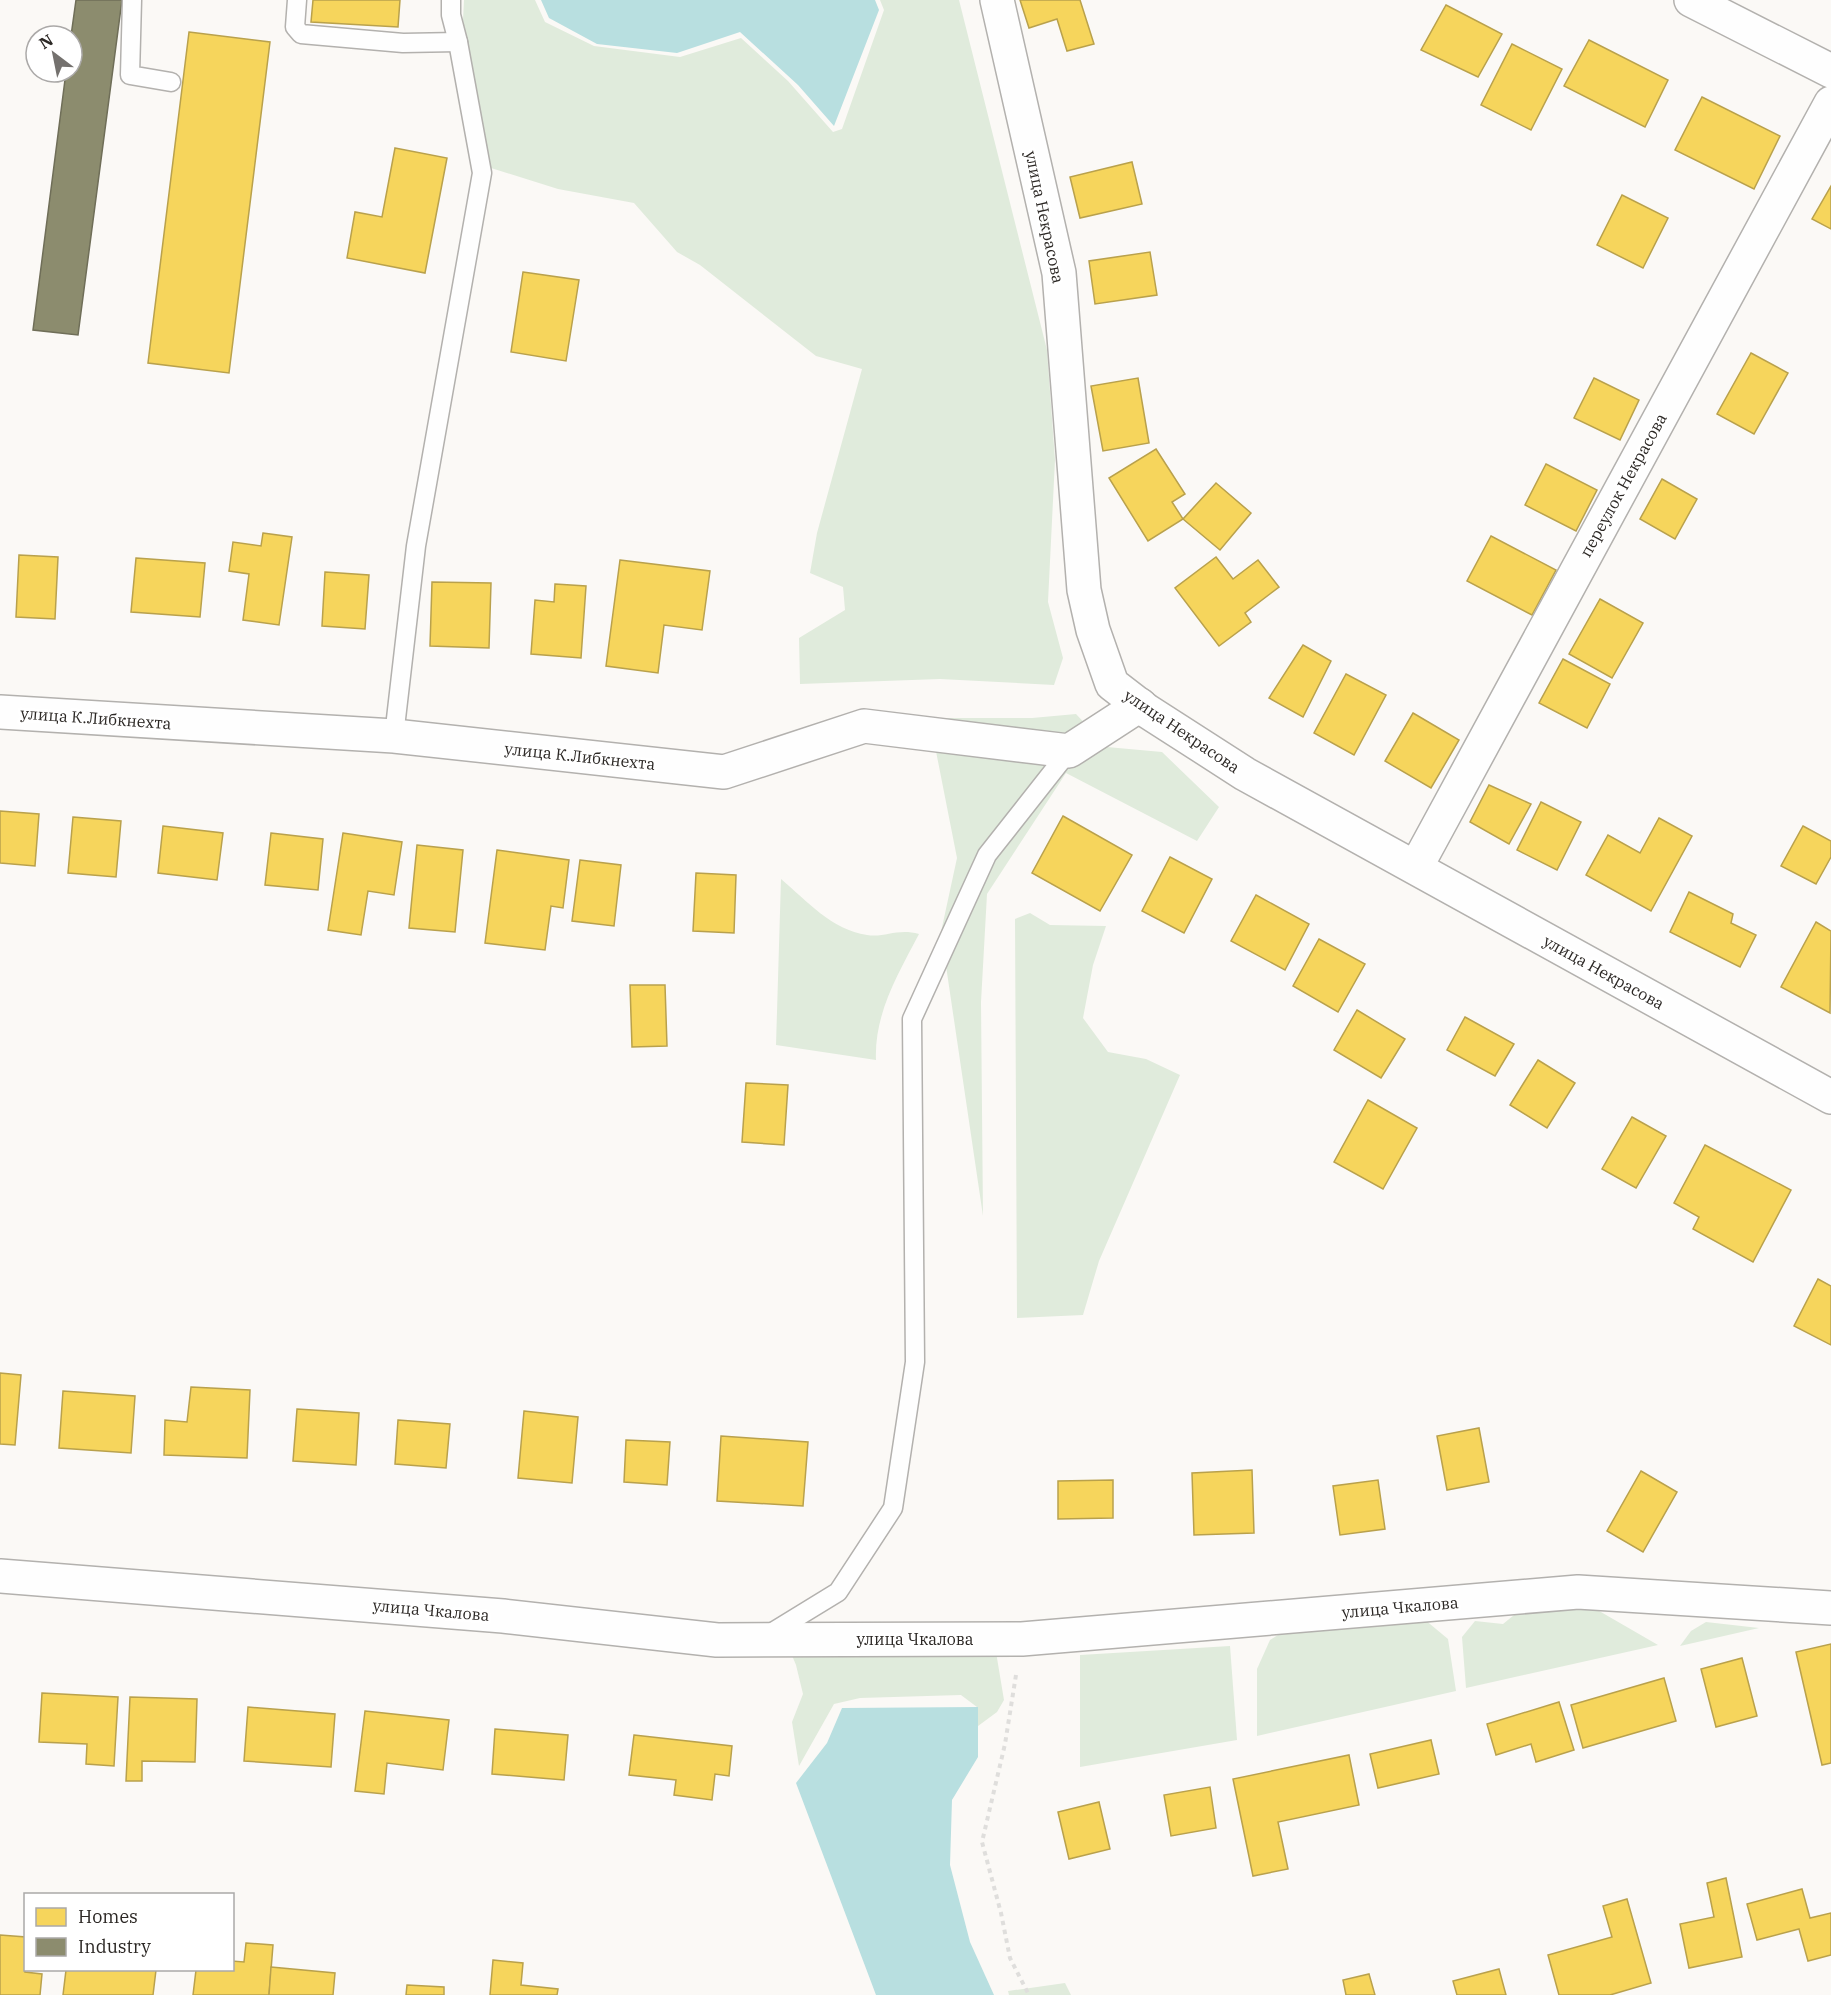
<svg xmlns="http://www.w3.org/2000/svg" width="1831" height="1995" viewBox="0 0 1831 1995" font-family="'IBM Plex Serif',serif">
<style>
.green{fill:#e0ebdc}
.water{fill:#b8dfe0}
.homes{fill:#f6d55c;stroke:#b9a14c;stroke-width:1.5}
.industry{fill:#8c8c6e;stroke:#6f6e58;stroke-width:1.5}
.lines{fill:none;stroke-linecap:round;stroke-linejoin:round}
.service-casing{stroke:#b3b1ae;stroke-width:21}
.minor-casing{stroke:#b3b1ae;stroke-width:36}
.tertiary-casing{stroke:#b3b1ae;stroke-width:36}
.path{stroke:#dfdedc;stroke-width:4;stroke-dasharray:4.5 4.5;stroke-linecap:butt}
.service{stroke:#fefefe;stroke-width:18}
.minor{stroke:#fefefe;stroke-width:33}
.tertiary{stroke:#fefefe;stroke-width:33}
.labels{text-anchor:middle;dominant-baseline:central;stroke-width:6;stroke-linejoin:round;paint-order:stroke}
.street-label{font-size:16px;fill:#2c2825;stroke:#fff}
</style>
<rect width="100%" height="100%" fill="#fbf9f6"/>
<g class="green">
<polygon points="464,0 535,0 545,22 594,46 680,57 741,38 788,81 833,132 842,129 884,10 880,0 959,0 1047,350 1055,460 1048,602 1063,658 1054,685 940,679 800,684 799,638 845,610 843,587 810,573 817,533 862,369 816,356 700,265 677,252 634,203 558,189 491,168 463,20"/>
<polygon points="1076,714 1107,747 1162,752 1219,807 1197,841 1066,773 987,894 981,1002 983,1216 941,932 957,858 932,731 945,718 1032,718"/>
<path d="M781,879C807,901 832,930 867,935C885,938 897,928 919,934C898,974 874,1014 876,1060L776,1045Z"/>
<polygon points="1030,913 1050,925 1106,926 1093,965 1083,1018 1108,1052 1146,1059 1180,1075 1099,1261 1083,1315 1017,1318 1015,919"/>
<polygon points="1553,1604 1594,1608 1658,1645 1466,1688 1462,1637 1475,1621 1503,1624 1519,1611"/>
<polygon points="1424,1619 1448,1639 1456,1691 1257,1736 1257,1669 1270,1640 1294,1625"/>
<polygon points="1706,1622 1759,1628 1680,1646 1691,1631"/>
<polygon points="783,1634 993,1634 1004,1700 997,1712 978,1726 977,1707 961,1695 860,1698 834,1704 799,1766 792,1722 803,1694 796,1665"/>
<polygon points="1230,1646 1237,1740 1080,1767 1080,1655"/>
<polygon points="1065,1983 1071,1995 1009,1995 1008,1991"/>
</g>
<g class="water">
<polygon points="541,0 875,0 879,10 834,126 798,85 740,32 677,53 597,44 549,18"/>
<polygon points="978,1707 978,1757 952,1800 950,1865 970,1942 994,1995 876,1995 796,1783 827,1743 842,1708"/>
</g>
<g class="homes">
<polygon points="313,0 400,0 398,27 311,22"/>
<polygon points="1020,0 1080,0 1094,44 1067,51 1057,19 1029,28"/>
<polygon points="1446,5 1502,34 1478,77 1421,50"/>
<polygon points="189,32 270,42 229,373 148,363"/>
<polygon points="1589,40 1668,80 1645,127 1564,86"/>
<polygon points="1512,44 1562,69 1531,130 1481,105"/>
<polygon points="1702,97 1780,136 1754,189 1675,150"/>
<polygon points="395,148 447,158 425,273 347,258 355,212 382,217"/>
<polygon points="1132,162 1142,204 1080,218 1070,177"/>
<polygon points="1831,186 1831,229 1812,219"/>
<polygon points="1622,195 1668,218 1643,268 1597,245"/>
<polygon points="1150,252 1157,295 1095,304 1089,261"/>
<polygon points="523,272 579,280 566,361 511,352"/>
<polygon points="1751,353 1788,373 1754,434 1717,414"/>
<polygon points="1138,378 1149,443 1103,451 1091,386"/>
<polygon points="1594,378 1639,400 1620,440 1574,418"/>
<polygon points="1156,449 1185,494 1172,502 1183,519 1148,541 1109,478"/>
<polygon points="1546,464 1597,490 1576,531 1525,505"/>
<polygon points="1662,479 1697,499 1675,539 1640,519"/>
<polygon points="1216,483 1251,513 1220,550 1183,519"/>
<polygon points="263,533 292,537 279,625 243,620 249,574 229,571 233,542 261,546"/>
<polygon points="1491,536 1556,570 1532,615 1467,581"/>
<polygon points="19,555 58,557 55,619 16,617"/>
<polygon points="1216,557 1233,579 1258,560 1279,587 1245,613 1251,622 1219,646 1175,588"/>
<polygon points="136,558 205,563 200,617 131,612"/>
<polygon points="620,560 710,571 702,630 664,625 658,673 606,666"/>
<polygon points="325,572 369,575 365,629 322,626"/>
<polygon points="432,582 491,583 489,648 430,646"/>
<polygon points="555,584 586,586 581,658 531,654 535,600 554,602"/>
<polygon points="1600,599 1643,623 1612,678 1569,654"/>
<polygon points="1303,645 1331,661 1303,717 1269,698"/>
<polygon points="1563,659 1610,684 1587,728 1539,703"/>
<polygon points="1346,674 1386,695 1354,755 1314,733"/>
<polygon points="1413,713 1459,740 1431,788 1385,761"/>
<polygon points="1489,785 1531,804 1509,844 1470,822"/>
<polygon points="1541,802 1581,822 1557,870 1517,850"/>
<polygon points="0,811 39,814 35,866 0,863"/>
<polygon points="1063,816 1132,855 1100,911 1032,873"/>
<polygon points="73,817 121,821 116,877 68,873"/>
<polygon points="1659,818 1692,836 1651,911 1586,875 1608,835 1640,853"/>
<polygon points="163,826 223,833 217,880 158,873"/>
<polygon points="1803,826 1831,841 1831,857 1816,884 1781,866"/>
<polygon points="271,833 323,839 318,890 265,885"/>
<polygon points="343,833 402,842 394,895 368,891 361,935 328,930"/>
<polygon points="417,845 463,850 455,932 409,928"/>
<polygon points="497,850 569,860 563,908 551,906 545,950 485,943"/>
<polygon points="1170,857 1212,879 1184,933 1142,911"/>
<polygon points="580,860 621,865 614,926 572,921"/>
<polygon points="696,873 736,875 734,933 693,931"/>
<polygon points="1689,892 1733,914 1731,923 1756,935 1740,967 1670,932"/>
<polygon points="1256,895 1309,924 1285,970 1231,941"/>
<polygon points="1816,922 1831,931 1830,1013 1781,987"/>
<polygon points="1319,939 1365,964 1338,1012 1293,986"/>
<polygon points="630,985 665,985 667,1046 632,1047"/>
<polygon points="1357,1010 1405,1039 1381,1078 1334,1050"/>
<polygon points="1465,1017 1514,1044 1495,1076 1447,1050"/>
<polygon points="1538,1060 1575,1083 1547,1128 1510,1105"/>
<polygon points="746,1083 788,1085 784,1145 742,1142"/>
<polygon points="1368,1100 1417,1128 1383,1189 1334,1162"/>
<polygon points="1632,1117 1666,1136 1636,1188 1602,1169"/>
<polygon points="1705,1145 1791,1190 1753,1262 1693,1229 1699,1217 1674,1203"/>
<polygon points="1818,1279 1831,1286 1831,1345 1794,1326"/>
<polygon points="0,1373 21,1375 15,1445 0,1444"/>
<polygon points="191,1387 250,1390 247,1458 164,1455 165,1420 187,1422"/>
<polygon points="63,1391 135,1396 131,1453 59,1448"/>
<polygon points="297,1409 359,1413 356,1465 293,1461"/>
<polygon points="524,1411 578,1417 572,1483 518,1478"/>
<polygon points="398,1420 450,1424 446,1468 395,1464"/>
<polygon points="1479,1428 1489,1482 1447,1490 1437,1436"/>
<polygon points="721,1436 808,1442 803,1506 717,1501"/>
<polygon points="626,1440 670,1442 667,1485 624,1482"/>
<polygon points="1252,1470 1254,1533 1194,1535 1192,1473"/>
<polygon points="1641,1471 1677,1492 1643,1552 1607,1531"/>
<polygon points="1113,1480 1113,1518 1058,1519 1058,1481"/>
<polygon points="1378,1480 1385,1529 1340,1535 1333,1486"/>
<polygon points="1831,1644 1831,1763 1822,1765 1796,1652"/>
<polygon points="1742,1658 1757,1716 1716,1727 1701,1669"/>
<polygon points="1664,1678 1676,1721 1583,1748 1571,1705"/>
<polygon points="42,1693 118,1697 114,1766 86,1764 87,1744 39,1742"/>
<polygon points="130,1697 197,1699 195,1762 142,1761 142,1781 126,1781"/>
<polygon points="1559,1702 1574,1750 1536,1762 1531,1744 1496,1755 1487,1724"/>
<polygon points="248,1707 335,1714 331,1767 244,1761"/>
<polygon points="365,1711 449,1720 443,1770 387,1763 384,1794 355,1791"/>
<polygon points="495,1729 568,1735 564,1780 492,1774"/>
<polygon points="634,1735 732,1746 729,1776 715,1774 712,1800 674,1795 676,1780 629,1775"/>
<polygon points="1431,1740 1439,1774 1378,1788 1370,1754"/>
<polygon points="1349,1755 1359,1805 1278,1822 1288,1869 1253,1876 1233,1779"/>
<polygon points="1210,1787 1216,1828 1171,1836 1164,1795"/>
<polygon points="1099,1802 1110,1849 1069,1859 1058,1812"/>
<polygon points="1726,1878 1742,1957 1689,1968 1680,1924 1714,1917 1707,1883"/>
<polygon points="1802,1889 1810,1918 1831,1913 1831,1955 1808,1961 1799,1929 1757,1940 1747,1904"/>
<polygon points="1627,1899 1651,1983 1610,1995 1559,1995 1548,1955 1612,1937 1603,1906"/>
<polygon points="0,1935 26,1937 25,1972 42,1974 40,1995 0,1995"/>
<polygon points="246,1943 273,1945 269,1995 193,1995 196,1970 232,1970 232,1961 244,1962"/>
<polygon points="493,1960 523,1963 521,1985 558,1989 557,1995 490,1995"/>
<polygon points="271,1967 335,1973 333,1995 269,1995"/>
<polygon points="1499,1969 1506,1995 1457,1995 1453,1981"/>
<polygon points="66,1970 156,1970 153,1995 63,1995"/>
<polygon points="1369,1974 1375,1995 1346,1995 1343,1980"/>
<polygon points="407,1985 444,1987 444,1995 406,1995"/>
</g>
<polygon class="industry" points="76,0 122,0 78,335 33,330 66,72 72,72 71,36"/>
<g class="lines">
<g class="service-casing">
<g id="service">
<polyline points="132,0 130,75 171,82"/>
<polyline points="297,0 295,27 301,34 403,43 458,42"/>
<polyline points="394,736 416,546 482,173 458,42 451,15 451,0"/>
<polyline points="766,1636 838,1592 893,1508 915,1362 912,1019 987,855 1069,751"/>
</g>
</g>
<g class="minor-casing">
<g id="minor">
<polyline points="1691,0 1831,71"/>
<polyline points="0,712 394,736 724,772 864,726 1069,751 1140,705"/>
<polyline points="1416,867 1831,103"/>
<polyline points="0,1576 503,1616 717,1640 1022,1639 1578,1592 1831,1608"/>
</g>
</g>
<g class="tertiary-casing">
<polyline id="tertiary" points="997,0 1059,273 1084,590 1093,630 1112,684 1147,711 1245,774 1831,1097"/>
</g>
<polyline class="path" points="1016,1675 1005,1744 982,1842 1001,1913 1010,1958 1029,1995"/>
<use href="#service" class="service"/>
<use href="#minor" class="minor"/>
<use href="#tertiary" class="tertiary"/>
</g>
<g class="labels">
<g class="street-label">
<text transform="translate(1045 217) rotate(78)">улица Некрасова</text>
<text transform="translate(1623 485) rotate(-61)">переулок Некрасова</text>
<text transform="translate(96 718) rotate(4)">улица К.Либкнехта</text>
<text transform="translate(1182 731) rotate(34)">улица Некрасова</text>
<text transform="translate(580 756) rotate(6)">улица К.Либкнехта</text>
<text transform="translate(1604 972) rotate(29)">улица Некрасова</text>
<text transform="translate(1400 1607) rotate(-5)">улица Чкалова</text>
<text transform="translate(431 1610) rotate(5)">улица Чкалова</text>
<text x="915" y="1639">улица Чкалова</text>
</g>
</g>
<rect x="24" y="1893" width="210" height="78" fill="#ffffff" stroke="#aba9a8" stroke-width="1.5"/>
<rect x="36" y="1908" width="30" height="18" fill="#f6d55c" stroke="#aba9a8" stroke-width="1.5"/>
<text x="78" y="1923" font-size="18" fill="#2c2825">Homes</text>
<rect x="36" y="1938" width="30" height="18" fill="#8c8c6e" stroke="#aba9a8" stroke-width="1.5"/>
<text x="78" y="1953" font-size="18" fill="#2c2825">Industry</text>
<g transform="translate(54 54) rotate(328)"><circle r="28" fill="#ffffff" stroke="#aba9a8" stroke-width="1.5"/>
<path d="M0-4.5L10 22L0 15L-10 22Z" fill="#74716e"/>
<text y="-9" font-size="16" font-weight="bold" text-anchor="middle" fill="#2c2825">N</text>
</g>
</svg>
